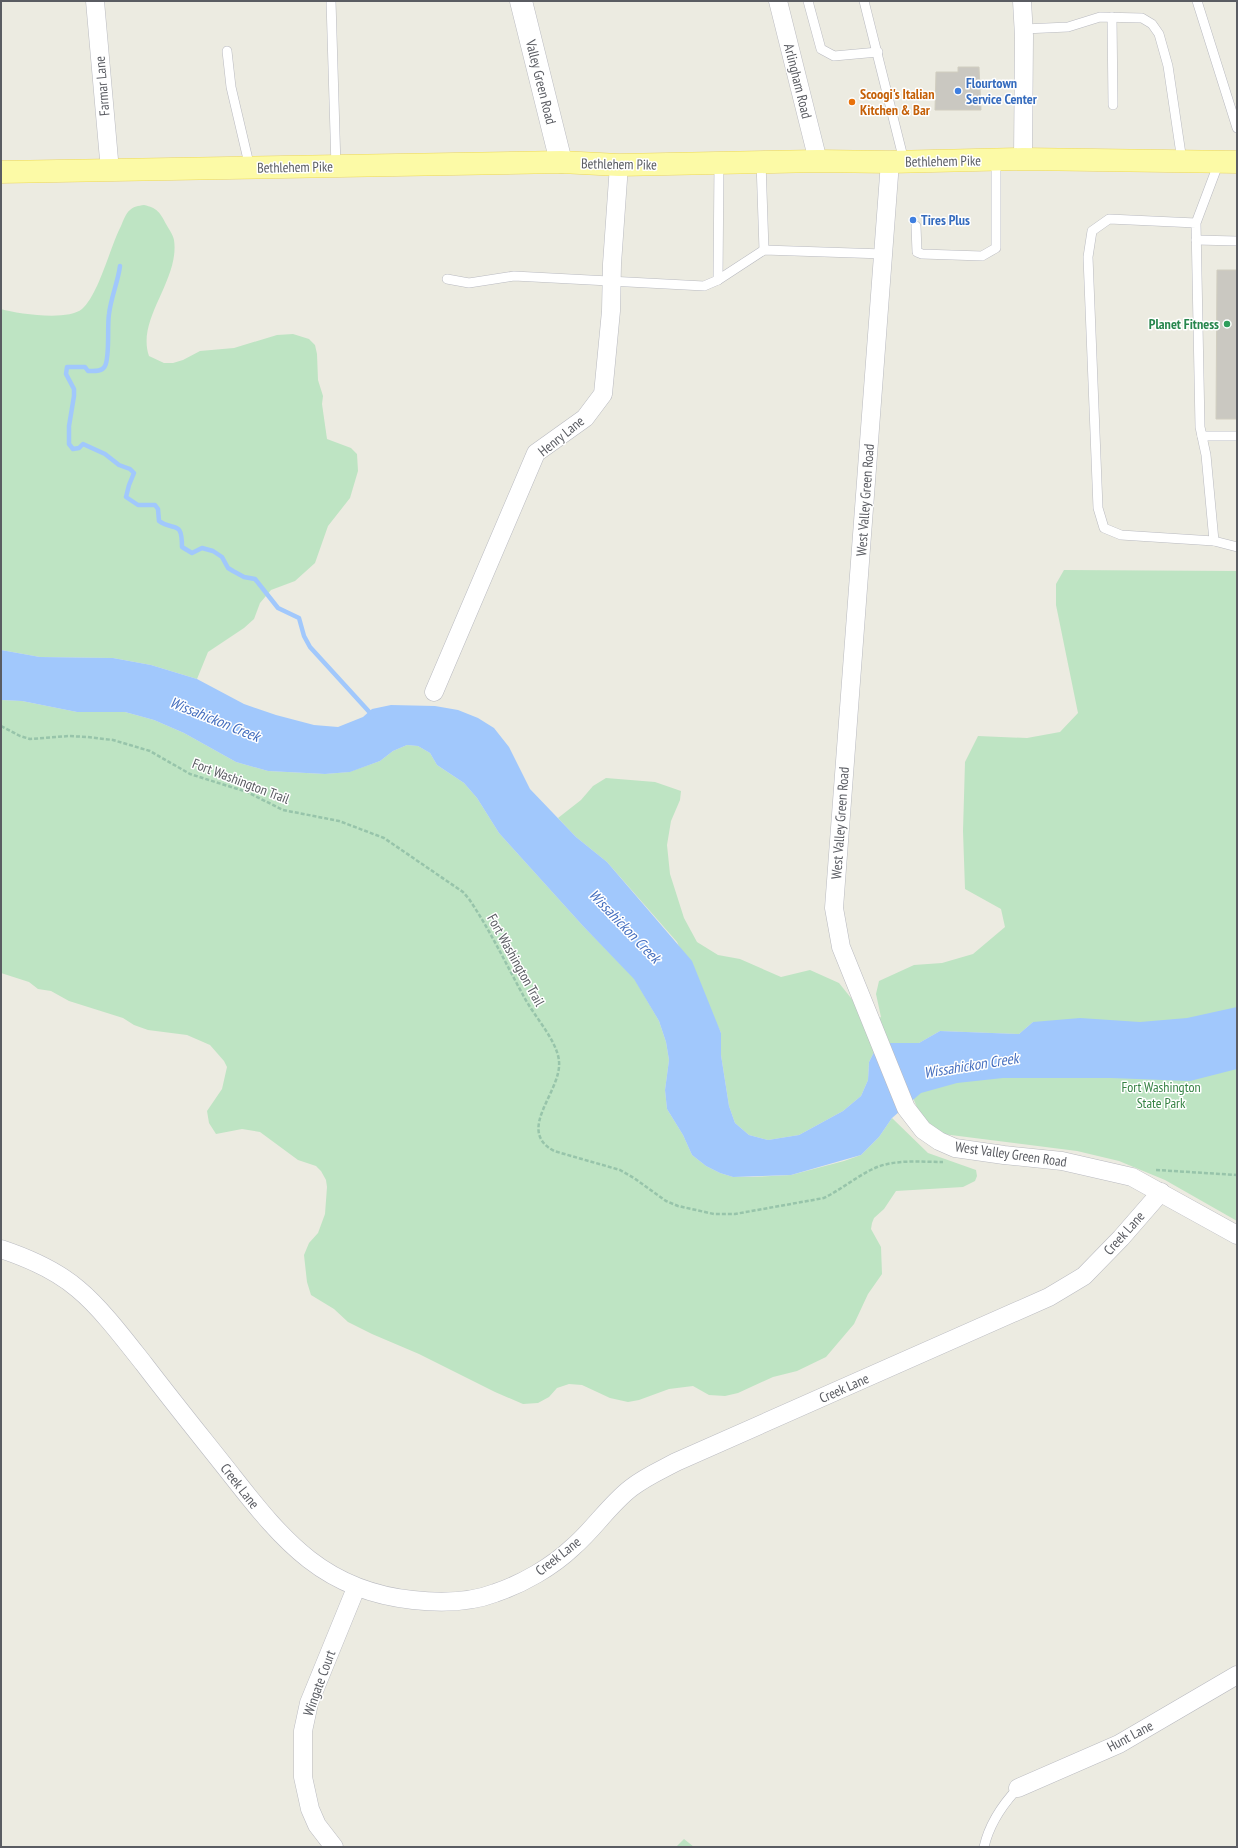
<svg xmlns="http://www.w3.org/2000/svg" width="1238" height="1848" viewBox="0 0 1238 1848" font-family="'PT Sans Narrow',sans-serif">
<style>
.green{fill:#bee4c3}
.water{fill:#a1c8fc}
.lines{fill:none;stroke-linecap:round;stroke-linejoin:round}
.stream{stroke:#a1c8fc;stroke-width:4.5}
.building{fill:#cac8c1;stroke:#d1cec0}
.service-casing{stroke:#b9bac0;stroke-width:10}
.minor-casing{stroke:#b9bac0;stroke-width:19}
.tertiary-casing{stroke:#b9bac0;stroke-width:23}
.primary-casing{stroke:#edd85a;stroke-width:23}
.path{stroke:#97c4aa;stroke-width:2.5;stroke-dasharray:4 2;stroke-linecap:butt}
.service{stroke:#fff;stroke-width:9}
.minor{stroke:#fff;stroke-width:18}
.tertiary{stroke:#fff;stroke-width:22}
.primary{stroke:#fcfaa6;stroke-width:22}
.shop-dot{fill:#3f7fe0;stroke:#fff;stroke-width:1.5}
.food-dot{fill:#e8710a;stroke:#fff;stroke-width:1.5}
.leisure-dot{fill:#2e9e5b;stroke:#fff;stroke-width:1.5}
.labels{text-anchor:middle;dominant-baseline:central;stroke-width:3;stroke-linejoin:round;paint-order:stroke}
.street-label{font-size:14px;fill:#5a5c62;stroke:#fff}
.shop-label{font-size:14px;font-weight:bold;fill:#366cbe;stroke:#fff;text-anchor:start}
.food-label{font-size:14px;font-weight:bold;fill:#c56008;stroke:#fff;text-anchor:start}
.leisure-label{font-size:14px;font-weight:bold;fill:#27864d;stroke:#fff;text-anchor:end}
.park-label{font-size:14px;fill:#378345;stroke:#fff}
.water-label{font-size:15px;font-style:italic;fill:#456fbf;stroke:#fff}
</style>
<rect width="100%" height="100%" fill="#ecebe1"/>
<g class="green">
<path d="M144,205C157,208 160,212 166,224C169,229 173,235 174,240C180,280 136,319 149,356L164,363H173L183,360L200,351L234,348L277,335L293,334L309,339L315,345L317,354L318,380L323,396L322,404L327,439L351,448L357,454L358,471L350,498L328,526L315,563L295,581L271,590L260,603L254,619L244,628L208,652L197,679L151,665L113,658L40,657L1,650V309C18,314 68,321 82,309C99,294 110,247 121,226C123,221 126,213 130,210C134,206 138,206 144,205Z"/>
<polygon points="1064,570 1237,571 1237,1221 1165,1180 1119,1161 1077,1151 927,1132 905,1078 1139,1022 1033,1022 1019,1034 940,1031 919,1043 886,1043 876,1048 869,1062 868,1080 861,1096 843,1111 799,1135 768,1140 749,1135 735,1123 729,1106 721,1055 721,1033 677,942 607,862 576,837 558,818 581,800 593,786 606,778 655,782 681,791 680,800 671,821 667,845 670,874 684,918 697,942 718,955 740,959 781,977 810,970 839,983 855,1003 866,1026 881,1017 876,994 879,981 914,965 942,963 973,954 1005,927 1001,909 965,889 963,831 965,762 978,736 1027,738 1060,732 1078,713 1056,605 1056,584"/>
<polygon points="1,700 22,701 77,712 125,712 154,720 184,733 236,762 268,771 325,774 349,772 380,761 393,751 407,745 418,746 430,753 437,765 464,783 477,798 499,833 583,926 634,978 659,1021 666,1042 669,1060 665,1090 667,1109 683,1135 692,1155 706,1166 720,1173 733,1177 753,1177 791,1175 844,1161 861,1155 879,1137 892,1118 928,1153 976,1170 977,1176 975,1181 963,1187 896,1191 884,1209 874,1218 872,1223 871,1229 881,1247 882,1274 868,1294 854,1324 826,1357 797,1371 773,1377 738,1393 725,1396 709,1395 693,1386 669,1389 639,1400 628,1402 610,1398 582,1385 569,1384 557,1388 549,1397 538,1403 523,1404 495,1392 419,1354 372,1334 348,1322 334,1309 311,1295 307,1282 304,1255 309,1243 318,1233 325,1214 327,1187 326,1180 321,1171 316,1166 298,1160 260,1132 242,1129 216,1134 209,1123 207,1111 222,1089 227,1067 224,1061 210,1045 187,1035 148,1030 134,1025 123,1018 69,1001 51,991 38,989 29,982 1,973"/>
<polygon points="684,1839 694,1847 676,1847"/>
</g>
<polygon class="water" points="1,650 40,657 113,658 151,665 197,679 244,704 276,715 314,725 338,727 363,717 372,709 391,705 435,706 458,710 478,718 494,728 509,747 530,789 576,837 607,862 692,961 721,1033 721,1055 729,1106 735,1123 749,1135 768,1140 799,1135 843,1111 861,1096 868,1080 869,1062 876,1048 886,1043 919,1043 940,1031 1019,1034 1033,1022 1080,1018 1140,1022 1187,1018 1237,1007 1237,1069 1190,1081 1111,1078 1003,1078 957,1083 921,1093 892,1118 879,1137 861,1155 791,1175 733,1177 720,1173 706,1166 692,1155 683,1135 667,1109 665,1090 669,1060 666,1042 659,1021 634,979 583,926 499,833 477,798 464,783 437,765 430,753 418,746 407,745 393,751 380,761 350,772 325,774 268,771 236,762 184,733 154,720 125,712 77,712 22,701 1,700"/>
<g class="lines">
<path class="stream" d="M120,266C118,282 111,297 109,314C107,326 110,357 105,366C102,372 94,371 88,371L85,367H67L66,374L74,389V396L69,426V444L73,449L79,448L83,444L105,454L119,465L130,469L134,473L129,485L126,497L138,505H155L158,509L159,521C174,532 182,519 182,547L192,553L202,548L213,551L222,557L228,568L233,571L244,577L255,579L278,608L299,618L304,636L310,647L373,716"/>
</g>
<g class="building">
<polygon points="958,67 979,67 981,110 935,110 936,72 958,72"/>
<polygon points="1217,270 1237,270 1237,419 1216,419"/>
</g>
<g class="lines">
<g class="service-casing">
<g id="service">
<polyline points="331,1 336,167"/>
<polyline points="808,1 821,49 834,56 878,52"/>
<polyline points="864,1 904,161"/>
<polyline points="1197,1 1237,128"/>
<polyline points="1112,17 1113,105"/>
<polyline points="1024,29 1068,27 1100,17 1142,18 1152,24 1159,34 1168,66 1182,161"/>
<polyline points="227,51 231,87 250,168"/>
<polyline points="761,162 764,250"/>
<polyline points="1196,223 1109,219 1092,231 1088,257 1098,508 1104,528 1121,535 1214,541 1206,455 1200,427 1196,223 1219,162"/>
<polyline points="916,226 917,252 922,254 982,256 996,248 996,160"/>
<polyline points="1196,240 1237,241"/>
<polyline points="447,279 469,283 514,276 704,286 718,280 764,250 884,254"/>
<polyline points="718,280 719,163"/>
<polyline points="1202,436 1237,436"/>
<polyline points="1214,541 1237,547"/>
<path d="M984,1847C989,1825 1003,1804 1018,1788"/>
</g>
</g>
<g class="minor-casing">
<g id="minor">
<polyline points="95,1 110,171"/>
<polyline points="778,1 818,161"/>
<polyline points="1022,1 1024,36 1023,159"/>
<polyline points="890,162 834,908 841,947 906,1108 923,1130 939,1141 955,1148 1004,1155 1062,1161 1132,1177 1237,1235"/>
<polyline points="434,692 536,453 585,418 603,394 611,311 612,264 619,165"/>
<path d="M1,1249C28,1258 56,1270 78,1289C101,1308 125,1340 144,1364C173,1402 203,1439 233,1477C284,1542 325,1591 413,1600C440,1603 469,1603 495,1593C522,1584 552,1567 573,1547C594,1529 609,1505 631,1488C645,1477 661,1470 676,1462L1049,1297L1084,1276L1121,1238L1161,1192"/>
<polyline points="1018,1788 1119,1744 1237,1675"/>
<polyline points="334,1847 317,1825 310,1809 303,1777 303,1731 309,1703 356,1588"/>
</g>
</g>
<g class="tertiary-casing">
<polyline id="tertiary" points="521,1 561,162"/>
</g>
<g class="primary-casing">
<polyline id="primary" points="1,172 561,162 619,165 818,161 890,162 1023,159 1237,162"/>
</g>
<g class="path">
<path d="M1,726L20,736L30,739L69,736L87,737L113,740L150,751L190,774L247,792L283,810L339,821L384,838L463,892L469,899C490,930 505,962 523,995C533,1015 557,1040 559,1061C562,1092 515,1130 554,1151L620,1170L634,1178L666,1201L678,1206L714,1214H735L824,1198C842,1189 857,1176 875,1168C895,1159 922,1162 943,1162"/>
<polyline points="1156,1170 1237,1175"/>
</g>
<use href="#service" class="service"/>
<use href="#minor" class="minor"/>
<use href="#tertiary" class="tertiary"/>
<use href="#primary" class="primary"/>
</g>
<g class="shop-dot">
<circle cx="958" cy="91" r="4"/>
<circle cx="913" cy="220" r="4"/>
</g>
<circle class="food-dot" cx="852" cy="102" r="4"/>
<circle class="leisure-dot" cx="1227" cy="324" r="4"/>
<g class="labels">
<g class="street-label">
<text transform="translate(798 81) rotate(76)">Arlingham Road</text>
<text transform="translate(541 82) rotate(76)">Valley Green Road</text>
<text transform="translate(102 86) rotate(-95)">Farmar Lane</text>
<text transform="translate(943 161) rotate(-1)">Bethlehem Pike</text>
<text transform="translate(619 164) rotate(1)">Bethlehem Pike</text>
<text transform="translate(295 167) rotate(-1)">Bethlehem Pike</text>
<text transform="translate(561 436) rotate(-39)">Henry Lane</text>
<text transform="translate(865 500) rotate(-86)">West Valley Green Road</text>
<text transform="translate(241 781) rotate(21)">Fort Washington Trail</text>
<text transform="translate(840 823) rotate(-86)">West Valley Green Road</text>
<text transform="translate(516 960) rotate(61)">Fort Washington Trail</text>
<text transform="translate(1011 1154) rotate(8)">West Valley Green Road</text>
<text transform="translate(1124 1233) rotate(-48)">Creek Lane</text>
<text transform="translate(844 1388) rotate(-24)">Creek Lane</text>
<text transform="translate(240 1486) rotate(52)">Creek Lane</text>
<text transform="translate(558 1556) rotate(-38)">Creek Lane</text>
<text transform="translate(319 1683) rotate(-70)">Wingate Court</text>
<text transform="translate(1130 1736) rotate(-28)">Hunt Lane</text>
</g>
<g class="shop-label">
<text x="966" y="83">Flourtown<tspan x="966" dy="16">Service Center</tspan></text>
<text x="921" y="220">Tires Plus</text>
</g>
<g class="food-label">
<text x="860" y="94">Scoogi's Italian<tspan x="860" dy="16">Kitchen &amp; Bar</tspan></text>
</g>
<g class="leisure-label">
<text x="1219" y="324">Planet Fitness</text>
</g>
<g class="park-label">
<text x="1161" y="1087">Fort Washington<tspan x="1161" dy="16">State Park</tspan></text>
</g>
<g class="water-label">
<text transform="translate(215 719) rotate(22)">Wissahickon Creek</text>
<text transform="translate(625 926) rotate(46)">Wissahickon Creek</text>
<text transform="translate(971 1065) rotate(-9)">Wissahickon Creek</text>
</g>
</g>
<rect width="1238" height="1848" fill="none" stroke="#5a5c62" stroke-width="4"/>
</svg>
